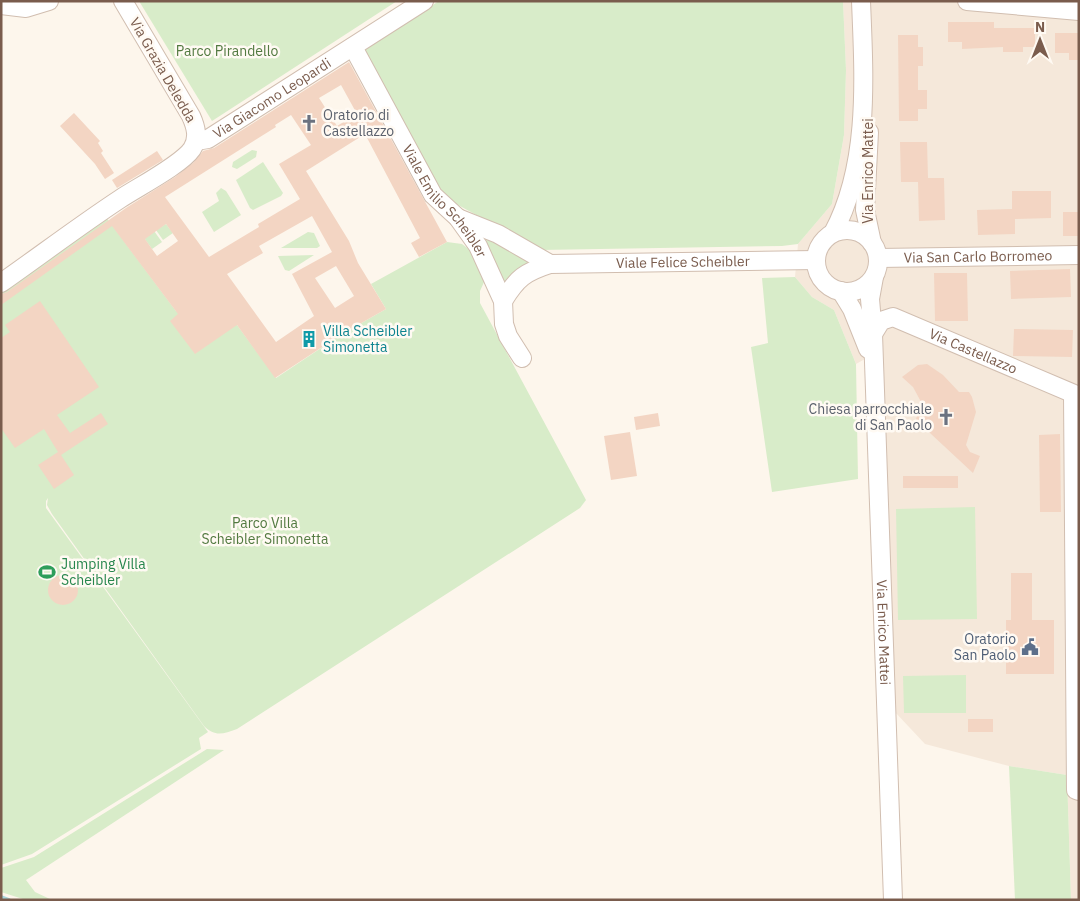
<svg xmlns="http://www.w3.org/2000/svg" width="1080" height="901" viewBox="0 0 1080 901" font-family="'IBM Plex Sans',sans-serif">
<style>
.residential{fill:#f5e8da}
.green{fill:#d8ecc9}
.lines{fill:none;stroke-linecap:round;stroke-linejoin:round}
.stream{stroke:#a5d3da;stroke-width:4}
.building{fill:#f3d5c3;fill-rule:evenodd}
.minor-casing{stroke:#d1beb0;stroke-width:20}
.minor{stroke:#fff;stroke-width:18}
.labels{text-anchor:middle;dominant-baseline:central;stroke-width:5;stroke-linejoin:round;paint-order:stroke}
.park-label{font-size:14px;fill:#537a41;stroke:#fffaf3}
.street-label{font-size:14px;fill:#7a5c4d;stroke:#fffaf3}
.worship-label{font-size:14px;fill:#5b616d;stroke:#fffaf3;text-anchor:start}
.culture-label{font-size:14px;fill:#0d838f;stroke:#fffaf3;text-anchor:start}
.leisure-label{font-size:14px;fill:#27864d;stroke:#fffaf3;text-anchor:start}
.service-label{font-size:14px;fill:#4e5e75;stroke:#fffaf3;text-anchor:end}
</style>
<rect width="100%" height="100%" fill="#fdf6ec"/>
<g class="residential">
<polygon points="843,1 1033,1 1079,5 1079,394 890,315 872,355 856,364 834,310 812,297 795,277 798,244 832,204 844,135 846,70"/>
<polygon points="885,319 1079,398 1079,900 1071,900 1067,775 1009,766 925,744 894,711 876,335"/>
</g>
<g class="green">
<polygon points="139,1 397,1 212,121"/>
<polygon points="439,1 843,1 846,70 844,135 832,204 798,244 782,246 540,250 449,200 433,179 364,49"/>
<polygon points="252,150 257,151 256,157 237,169 232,167 233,162"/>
<polygon points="263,162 283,193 281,196 253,210 250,208 236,180"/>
<polygon points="221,188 226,191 241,215 214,232 202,212 219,201 216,193"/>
<polygon points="141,213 162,242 152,249 131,220"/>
<path d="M106,217L176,311L229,314L276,378L342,334L386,309L371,284L447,242L462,244L470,250L485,280L480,291V303L586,500L580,508L237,729C223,734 215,737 204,726L52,514L47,505L48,498L46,501V508L208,732L199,738L201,749L32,854L1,865V292Z"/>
<polygon points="166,224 173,233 163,240 156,230"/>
<polygon points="470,225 538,261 503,294"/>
<polygon points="308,232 314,233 320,246 317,248 281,248"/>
<polygon points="314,255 289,271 285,270 278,256"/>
<polygon points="795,277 812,297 834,310 856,364 858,479 772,492 751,347 768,343 762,278"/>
<polygon points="975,507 977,619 898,620 896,509"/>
<polygon points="966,675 966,713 904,713 903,676"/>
<polygon points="207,749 224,750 26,880 35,892 52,900 26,900 1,892 1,868 34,857"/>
<polygon points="1009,766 1067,775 1071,900 1015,900"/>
</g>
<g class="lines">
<polyline class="stream" points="1,897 9,900"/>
</g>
<g class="building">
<polygon points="948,22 994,22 994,28 1035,28 1035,47 1023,47 1023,52 1003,52 1003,47 962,49 962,42 948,42"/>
<polygon points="1055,33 1079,33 1079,60 1069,60 1069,53 1055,53"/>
<polygon points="898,35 918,35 918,47 923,47 923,66 918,66 918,90 927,90 927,109 918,109 918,121 899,121"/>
<path d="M349,62L447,242L419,257L411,243L420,238L365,134L306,171L349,241L358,263L386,309L342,334L275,378L237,325L195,354L170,321L178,314L112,226L1,305V294L7,292L126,208L175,177L193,163L203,151L214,148ZM341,85L357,114L337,126L319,98ZM291,115L311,145L279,164L300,199L258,224L259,227L209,257L165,197L276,127L275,125ZM312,216L332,252L292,274L314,316L276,342L227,274L263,253L259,246ZM166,224L178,241L157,256L145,239ZM336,266L354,296L335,308L315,278Z"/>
<polygon points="74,113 100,141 98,143 103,151 101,153 114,173 105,179 95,164 60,126"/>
<polygon points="900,142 927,142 928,178 944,178 945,220 919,221 918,182 901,182"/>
<polygon points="157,151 163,160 117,188 112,180"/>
<polygon points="1012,191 1051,191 1051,218 1015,219 1015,234 978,235 977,210 1012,209"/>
<rect x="1063" y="212" width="16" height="24"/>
<polygon points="1070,269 1071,297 1011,299 1010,271"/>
<polygon points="934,273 967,273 968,321 935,321"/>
<polygon points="40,301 99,387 57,415 70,433 101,413 108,424 61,455 74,475 54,489 38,465 58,452 44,429 15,448 1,428 1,338 10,332 5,325"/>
<polygon points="1014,329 1073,330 1072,357 1013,356"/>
<polygon points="927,364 943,375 959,392 969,392 972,397 976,412 966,445 970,452 980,456 973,473 916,420 920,400 913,387 902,377 918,365"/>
<polygon points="658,413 660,426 636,430 634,417"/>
<polygon points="630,432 637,476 611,480 604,436"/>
<polygon points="1060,434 1061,512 1040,512 1039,435"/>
<rect x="903" y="476" width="55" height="12"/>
<polygon points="1011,573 1032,573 1032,620 1054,620 1054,674 1006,674 1006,620 1011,620"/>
<circle cx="63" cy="590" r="15"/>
<rect x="968" y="719" width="25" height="13"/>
</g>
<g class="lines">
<g class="minor-casing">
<g id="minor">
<polyline points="967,1 1079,11"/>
<polyline points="1,5 26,8 49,1"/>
<path id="s1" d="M353,47L433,195L458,218L478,246L503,301L504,324L508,336L522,358"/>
<polyline points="869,132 865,210 872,243"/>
<path id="s2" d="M196,141L208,139L424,1"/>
<path id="s3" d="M458,218L498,234L550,264L816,260"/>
<circle cx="847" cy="261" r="31"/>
<path d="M833,233C870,164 864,77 861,1"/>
<path id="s4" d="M878,258L1079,255"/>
<path id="s5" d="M874,277L870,299L873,334L893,900"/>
<path d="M1,283C41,255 79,226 120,199C138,187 181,165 192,149C199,138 196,127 191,116L123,1"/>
<polyline points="841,291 852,309 868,349"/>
<path d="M503,301C517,278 525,272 550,264"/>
<path id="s6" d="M873,334L881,321L893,317L1079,396"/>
<polyline points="1073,395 1076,790 1079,791"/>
</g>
</g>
<use href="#minor" class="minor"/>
</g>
<defs>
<g id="church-bare" transform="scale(1.35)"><path d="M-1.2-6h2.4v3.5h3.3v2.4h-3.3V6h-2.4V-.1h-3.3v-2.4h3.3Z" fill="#6b7280" stroke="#fffaf3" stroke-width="2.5" paint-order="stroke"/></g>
<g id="building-bare" transform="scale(1.35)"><path d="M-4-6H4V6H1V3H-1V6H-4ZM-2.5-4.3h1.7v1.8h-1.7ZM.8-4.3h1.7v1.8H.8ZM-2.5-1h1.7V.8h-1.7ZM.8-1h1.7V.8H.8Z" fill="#0f9aa8" stroke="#fffaf3" stroke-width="2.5" paint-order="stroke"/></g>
<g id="stadium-bare" transform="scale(1.35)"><path d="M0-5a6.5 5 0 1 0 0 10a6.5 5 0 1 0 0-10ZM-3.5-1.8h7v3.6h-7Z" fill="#2e9e5b" stroke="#fffaf3" stroke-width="2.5" paint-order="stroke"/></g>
<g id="civic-bare" transform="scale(1.35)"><path d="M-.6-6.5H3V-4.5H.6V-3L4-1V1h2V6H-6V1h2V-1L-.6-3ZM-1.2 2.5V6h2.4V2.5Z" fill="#5c6f8a" stroke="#fffaf3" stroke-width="2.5" paint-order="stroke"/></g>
</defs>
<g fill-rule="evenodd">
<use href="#church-bare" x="309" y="123"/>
<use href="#building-bare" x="309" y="339"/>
<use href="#church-bare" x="946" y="417"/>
<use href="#stadium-bare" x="47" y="572"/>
<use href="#civic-bare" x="1030" y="647"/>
</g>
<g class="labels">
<g class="park-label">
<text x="227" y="51">Parco Pirandello</text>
<text x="265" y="523">Parco Villa<tspan x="265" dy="16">Scheibler Simonetta</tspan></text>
</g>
<g class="street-label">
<text transform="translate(163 70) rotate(60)">Via Grazia Deledda</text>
<text stroke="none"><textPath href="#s2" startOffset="88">Via Giacomo Leopardi</textPath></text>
<text transform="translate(868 171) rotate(-90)">Via Enrico Mattei</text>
<text stroke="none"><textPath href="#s1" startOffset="180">Viale Emilio Scheibler</textPath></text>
<text stroke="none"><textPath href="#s4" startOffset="100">Via San Carlo Borromeo</textPath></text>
<text stroke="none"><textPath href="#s3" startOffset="236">Viale Felice Scheibler</textPath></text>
<text stroke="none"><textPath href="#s6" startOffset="115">Via Castellazzo</textPath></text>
<text stroke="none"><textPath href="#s5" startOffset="356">Via Enrico Mattei</textPath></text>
</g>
<g class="worship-label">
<text x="323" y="115">Oratorio di<tspan x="323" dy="16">Castellazzo</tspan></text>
<text x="932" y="409" text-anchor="end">Chiesa parrocchiale<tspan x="932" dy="16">di San Paolo</tspan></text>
</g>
<g class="culture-label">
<text x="323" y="331">Villa Scheibler<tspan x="323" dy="16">Simonetta</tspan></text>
</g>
<g class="leisure-label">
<text x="61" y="564">Jumping Villa<tspan x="61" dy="16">Scheibler</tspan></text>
</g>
<g class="service-label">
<text x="1016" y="639">Oratorio<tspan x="1016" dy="16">San Paolo</tspan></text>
</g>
</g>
<rect width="1080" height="901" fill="none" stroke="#7a5c4d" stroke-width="5"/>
<g transform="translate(1040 40)" stroke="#fffaf3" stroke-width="4" paint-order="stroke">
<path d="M0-4L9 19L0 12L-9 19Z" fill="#7a5c4d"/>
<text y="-8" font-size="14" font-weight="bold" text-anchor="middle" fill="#7a5c4d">N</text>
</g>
</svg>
